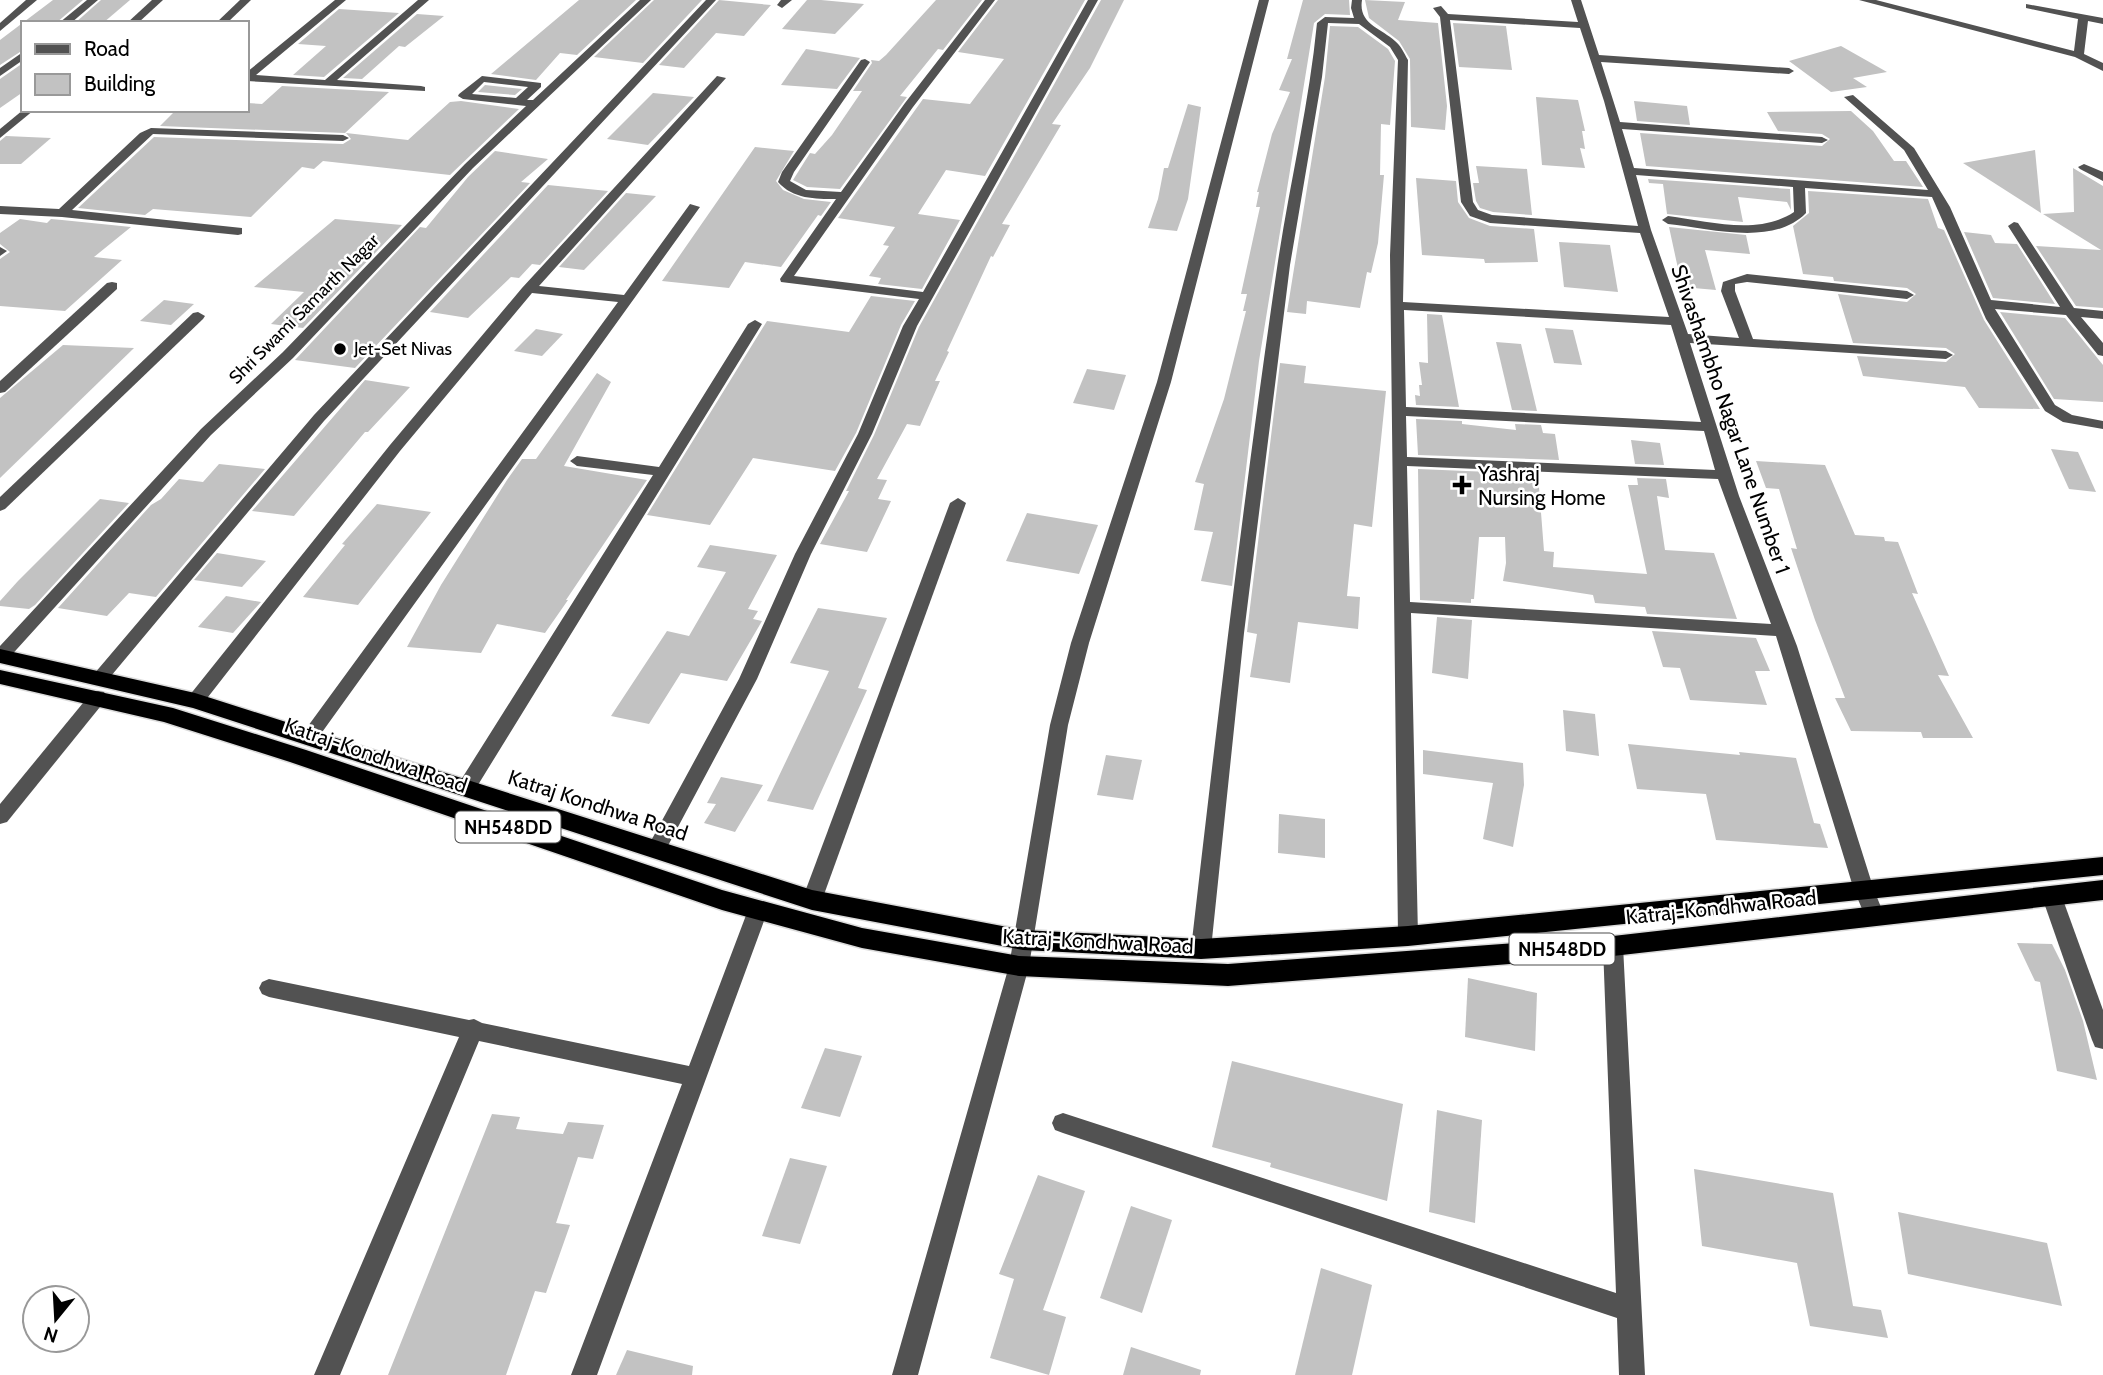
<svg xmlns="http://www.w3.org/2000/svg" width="2103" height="1375" viewBox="0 0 2103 1375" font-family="Cabin,sans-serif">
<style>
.building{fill:#c2c2c2}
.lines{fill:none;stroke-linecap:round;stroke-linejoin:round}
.highway-casing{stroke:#dbdbdb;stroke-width:3}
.minor{fill:#525252;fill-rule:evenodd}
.highway{fill:#000;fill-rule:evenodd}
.poi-dot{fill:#000;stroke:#fff;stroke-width:2.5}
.labels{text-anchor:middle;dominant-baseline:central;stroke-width:5;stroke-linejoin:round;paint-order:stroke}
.far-street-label{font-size:18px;fill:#000;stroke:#fff}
.far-poi-label{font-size:18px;fill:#000;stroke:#fff;text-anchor:start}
.shield{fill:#fff;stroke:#4c4c4c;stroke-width:2}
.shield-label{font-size:19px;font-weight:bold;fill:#000}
.street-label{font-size:21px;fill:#000;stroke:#fff}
.poi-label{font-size:21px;fill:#000;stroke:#fff;text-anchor:start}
</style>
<rect width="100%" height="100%" fill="#fff"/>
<g class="building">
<polygon points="53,0 83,0 56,23 23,23 23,50 0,65 0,40"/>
<polygon points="101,0 130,0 103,23 75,23"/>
<polygon points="579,0 636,0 577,55 560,53 536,80 491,74"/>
<polygon points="654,0 702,0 643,63 594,57"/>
<polygon points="719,0 771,5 744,36 716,33 684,68 659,65"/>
<polygon points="807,0 821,0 864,4 835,34 782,29"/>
<polygon points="936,0 982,0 943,50 938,49 900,96 907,97 840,189 807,187 793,180 810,153 815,154 832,135 862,91 853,91 872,63 871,60 879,61 886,55"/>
<polygon points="998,0 1085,0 985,176 946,170 918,214 960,220 922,289 878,284 881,278 869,276 889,246 883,245 895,227 838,218 923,99 970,104 1004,59 958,52"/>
<polygon points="1101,0 1124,0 1090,68 1052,124 1061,125 1002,224 1010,225 993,257 991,256 947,351 949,352 935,381 940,381 920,426 907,424 877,479 887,480 878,499 891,501 867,552 820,544 849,491 846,491 874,435 919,327"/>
<polygon points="1303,0 1349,0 1350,15 1325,14 1314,23 1259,361 1232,586 1201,581 1213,532 1194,530 1204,484 1195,482 1224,399 1246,311 1243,311 1247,294 1241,294 1260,207 1256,207 1259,192 1257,192 1272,134 1290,92 1279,90 1292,59 1287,59"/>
<polygon points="1365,0 1405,2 1398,20 1438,23 1447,106 1445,130 1411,127 1410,59 1399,41 1369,18"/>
<polygon points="339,9 399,13 324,77 293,75 326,46 298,44"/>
<polygon points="417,14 444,16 405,47 399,46 362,79 343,78"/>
<polygon points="1453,23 1506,26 1512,70 1459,67"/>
<polygon points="1330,26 1358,27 1388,49 1395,61 1390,125 1381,124 1380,175 1384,175 1378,243 1371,273 1367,272 1360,308 1307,301 1306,314 1287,312 1325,77"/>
<polygon points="1841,46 1887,72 1853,78 1867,87 1831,92 1789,61"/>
<polygon points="806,49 860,58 837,89 781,85"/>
<polygon points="23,63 23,92 0,108 0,79"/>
<polygon points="485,85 522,89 515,95 478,92"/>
<polygon points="282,86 389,92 345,133 160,126 176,110 247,110 247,103 262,104"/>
<polygon points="653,93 694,97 648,145 607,139"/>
<polygon points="1536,97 1578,100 1585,131 1582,131 1585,149 1580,148 1585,168 1542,165"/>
<polygon points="461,101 519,109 450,175 323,161 314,169 302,167 251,217 153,209 145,215 78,208 154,137 343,144 351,139 346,133 408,140 450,102"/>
<polygon points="1634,101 1687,106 1690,125 1637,121"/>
<polygon points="1188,104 1201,107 1188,199 1177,231 1148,228 1158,199 1164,168 1168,168"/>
<polygon points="1851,111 1873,131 1894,161 1906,161 1923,187 1646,166 1640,133 1822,146 1830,139 1822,134 1778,131 1767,112"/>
<polygon points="6,136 51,138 21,164 0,164 0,141"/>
<polygon points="755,147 794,151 776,181 783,190 804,199 831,202 821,216 818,215 781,267 745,262 729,288 662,281"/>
<polygon points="2035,150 2041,213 1963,163"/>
<polygon points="495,151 548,159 521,182 530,183 355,368 295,360 420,227 426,228 468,177"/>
<polygon points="1476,166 1527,169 1532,215 1493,212 1480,208 1476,201 1473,183 1479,183"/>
<polygon points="2073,168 2103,186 2103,308 2076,306 2036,246 2101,250 2043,214 2074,212"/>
<polygon points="1416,178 1456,181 1458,202 1469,218 1490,226 1534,229 1538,262 1485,263 1484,259 1422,255"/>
<polygon points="1648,179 1790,189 1791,210 1787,202 1738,197 1743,222 1667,214 1663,184 1649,183"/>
<polygon points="548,185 608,191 540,265 532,264 519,278 511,277 468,318 430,312"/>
<polygon points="1808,191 1928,199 1938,228 1944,230 1984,320 2040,409 1979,408 1965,387 1863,376 1857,356 1946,362 1955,354 1946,348 1853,343 1838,294 1907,302 1916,294 1907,288 1834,281 1833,277 1803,274 1793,226 1809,213"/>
<polygon points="626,193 656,196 584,270 559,267"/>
<polygon points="20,219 47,223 51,219 62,220 131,227 94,257 122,260 65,311 0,306 0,259 10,252 0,244 0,233"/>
<polygon points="335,219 402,225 303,328 271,324 304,292 254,287"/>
<polygon points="1669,227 1746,235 1750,254 1705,250 1716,290 1682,287"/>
<polygon points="1964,232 1991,235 1995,243 2017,244 2055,304 1993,298"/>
<polygon points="1559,242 1610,245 1618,292 1564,287"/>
<polygon points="871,296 915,301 901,325 856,433 835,471 753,458 710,525 647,515 767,321 849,332"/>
<polygon points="164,300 194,304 171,325 140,321"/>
<polygon points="2000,312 2065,318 2103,365 2103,402 2054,399"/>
<polygon points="1427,314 1442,315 1459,407 1416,405 1415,395 1420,396 1419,385 1422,385 1419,362 1428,363"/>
<polygon points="1545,328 1573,330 1582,365 1554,363"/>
<polygon points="536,329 563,334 542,356 514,351"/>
<polygon points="1496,342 1521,344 1537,411 1512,410"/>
<polygon points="63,345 134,348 0,478 0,398"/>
<polygon points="1280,363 1306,366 1304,383 1386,391 1372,527 1354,524 1347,596 1360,597 1358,629 1298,622 1290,683 1250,677 1257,634 1247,632"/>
<polygon points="1087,369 1126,375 1114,410 1073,403"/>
<polygon points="597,373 611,382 564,466 647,480 566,600 568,600 545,633 497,624 481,653 407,647 441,585 507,480 522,459 536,459"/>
<polygon points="365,380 410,387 368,432 365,432 294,516 252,511"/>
<polygon points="1416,419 1462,421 1462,424 1516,430 1515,424 1541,425 1543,433 1555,434 1559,460 1418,455"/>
<polygon points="1631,440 1660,443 1664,465 1635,464"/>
<polygon points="2051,449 2078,452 2096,492 2069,489"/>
<polygon points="1756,461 1825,465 1855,535 1884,537 1885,541 1898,542 1918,594 1912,593 1949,676 1938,675 1973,738 1923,738 1921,732 1851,731 1835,698 1845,698 1815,620 1791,548 1797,549 1779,489 1766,488"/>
<polygon points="219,464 265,469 156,597 129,593 107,616 58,608 151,505 161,499 179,479 203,482"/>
<polygon points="1418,469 1538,474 1544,551 1554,552 1553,567 1647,574 1628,485 1638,485 1637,478 1666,479 1669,498 1657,496 1665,550 1714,553 1737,619 1647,614 1645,607 1595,603 1593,595 1503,581 1506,563 1505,537 1479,537 1474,599 1471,599 1471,603 1420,600"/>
<polygon points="100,499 129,503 35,605 29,609 0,606 0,601 18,581"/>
<polygon points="377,504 431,512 358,605 303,597 345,545 342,544"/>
<polygon points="1027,513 1098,525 1079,574 1006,561"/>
<polygon points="710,545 777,555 748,609 758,611 753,619 762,621 727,681 681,673 649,724 611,716 667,631 689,636 726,572 697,567"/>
<polygon points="217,553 266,561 242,587 194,580"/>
<polygon points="226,596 261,602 233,633 198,627"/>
<polygon points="818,608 887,618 858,688 867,690 813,810 767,801 829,671 790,663"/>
<polygon points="1437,617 1472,620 1468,679 1432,673"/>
<polygon points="1652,631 1756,638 1770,671 1755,671 1767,705 1690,700 1680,668 1663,667"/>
<polygon points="1563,710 1595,714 1599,756 1566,751"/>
<polygon points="1628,744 1740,755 1739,752 1796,758 1814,823 1820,824 1828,848 1716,840 1706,794 1637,789"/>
<polygon points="1423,750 1523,763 1524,785 1513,847 1483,839 1493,783 1423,774"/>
<polygon points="1106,755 1142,760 1133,800 1097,795"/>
<polygon points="721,777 763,785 735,832 704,823 716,804 707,803"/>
<polygon points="1279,814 1325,819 1325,858 1278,853"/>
<polygon points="2017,943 2052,944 2065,970 2083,1021 2097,1080 2057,1071 2040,982 2035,981"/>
<polygon points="1468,978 1537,993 1535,1051 1465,1037"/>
<polygon points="825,1048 862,1056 840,1117 801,1108"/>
<polygon points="1232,1061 1403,1104 1387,1201 1270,1167 1271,1163 1212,1147"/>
<polygon points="1437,1110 1482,1120 1475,1223 1429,1212"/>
<polygon points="492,1114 520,1117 516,1129 563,1134 568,1122 604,1125 593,1159 578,1157 556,1223 570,1225 546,1293 535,1291 506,1375 388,1375"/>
<polygon points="790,1158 827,1166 800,1244 762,1236"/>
<polygon points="1694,1169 1833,1193 1853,1306 1881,1310 1888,1338 1810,1326 1797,1263 1702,1246"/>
<polygon points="1038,1175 1085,1191 1043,1310 1066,1317 1049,1375 990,1358 1014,1279 999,1274"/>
<polygon points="1131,1206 1172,1220 1142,1313 1100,1298"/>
<polygon points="1898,1212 2047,1243 2062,1306 1908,1274"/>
<polygon points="1321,1268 1372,1285 1352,1375 1295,1375"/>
<polygon points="1131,1347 1201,1370 1200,1375 1123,1375"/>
<polygon points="627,1350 693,1366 692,1375 616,1375"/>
</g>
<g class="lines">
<g class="highway-casing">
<g id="highway">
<polygon points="0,649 195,693 812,890 1023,930 1201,939 1408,926 2103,857 2103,875 1408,946 1201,959 1023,950 812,910 193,708 0,663"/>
<polygon points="0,670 173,708 306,750 722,890 862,928 1019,956 1228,964 1613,936 2103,880 2103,900 1613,956 1228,986 1019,976 862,948 722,910 290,762 164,722 0,684"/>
</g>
</g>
<g class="minor">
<polygon points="26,0 37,0 0,31 0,23"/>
<polygon points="87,0 98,0 71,23 59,23"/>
<polygon points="152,0 163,0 138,23 127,23"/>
<polygon points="240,0 251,0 227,23 216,23"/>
<polygon points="335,0 346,0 256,75 325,80 418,0 429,0 337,80 421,86 425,87 425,91 247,81 247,72"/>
<path d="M640,0H651L473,168L293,358L211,435L7,660L0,662V646L201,429L283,352L465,164L526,106L463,99L458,96L459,94L482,76L541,83V87L527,100H533ZM484,82L528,87L516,98L472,94Z"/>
<polygon points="706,0 716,0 324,421 106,682 94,682 91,678 94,674 314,415"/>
<polygon points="781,0 792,0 782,8 777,5"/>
<path d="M985,0H995L913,107L794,276L923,292L1088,0H1098L917,326L872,434L811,554L757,679L663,855L656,858L649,855L646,850L739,679L795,554L858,434L903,326L919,299L781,282L780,279L836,199C815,199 793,199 778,182L782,172L861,60L865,59L870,62L794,172L790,181L806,190L841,192L905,103Z"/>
<polygon points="1259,0 1269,0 1171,382 1089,643 1068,725 1029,966 918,1375 892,1375 1009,966 1050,725 1071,643 1157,382"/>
<path d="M1352,0H1362C1358,24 1381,28 1395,41C1401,46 1404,53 1408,60L1403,302L1669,317L1640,233L1490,223L1470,216L1461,202L1440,17L1433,8L1441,6L1448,14L1578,22L1571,0H1581L1599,55L1789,68L1794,71L1789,74L1601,62L1620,122L1822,137L1828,140L1822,143L1622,129L1634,168L1928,190L1904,150L1844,97L1853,95L1914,148L1950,207L1991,300L2060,307L2008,226L2014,222L2018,223L2074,308L2103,311V319L2081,317L2103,343V356L2098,355L2066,315L1995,309L2055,405L2072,415L2103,421V429L2063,422L2045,411L1986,319L1932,197L1805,188L1806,213C1773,247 1709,228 1668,224L1662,220L1668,216C1708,221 1758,236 1794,212L1793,187L1636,175L1651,230L1688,334L1739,338L1721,291L1723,282L1747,274L1907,291L1914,295L1907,299L1747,282L1735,284V291L1753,339L1946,351L1953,355L1946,359L1690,343L1739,496L1797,646L1874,890L1885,917L1882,923L1875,925L1868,923L1854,890L1776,636L1411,613L1418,936L1415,942L1408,944L1401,942L1398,936L1390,255L1398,60L1390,47L1359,24L1328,23L1322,77L1290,265L1244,633L1211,949L1208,955L1201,958L1194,955L1191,949C1217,722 1244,494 1277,268C1289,186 1309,106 1317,23L1325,17L1354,18L1351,8ZM1450,20L1580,28L1604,101L1638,226L1492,215L1478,210L1473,202ZM1404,310L1671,325L1701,422L1406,407ZM1406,416L1704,431L1715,470L1407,457ZM1407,466L1718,479L1771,624L1410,602Z"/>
<polygon points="1859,0 1876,0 2074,51 2078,19 2026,8 2026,4 2103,18 2103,24 2088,21 2084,54 2103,63 2103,71 2075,57"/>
<polygon points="23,52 23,60 0,76 0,68"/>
<polygon points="717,76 726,78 539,286 624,295 690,204 700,207 315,742 303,742 300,737 618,302 532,293 400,451 201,706 189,706 186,701 189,696 390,445 522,288"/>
<polygon points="23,110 34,110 0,138 0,129"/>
<polygon points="151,128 343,135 349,138 343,141 153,134 72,210 242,228 242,234 238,235 62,217 0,214 0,206 59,209 140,133"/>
<polygon points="2084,164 2103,172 2103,181 2080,169 2078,167"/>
<polygon points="0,247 7,251 0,256"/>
<polygon points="112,282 117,283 117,289 5,392 0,393 0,381 107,283"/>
<polygon points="198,312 205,316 203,319 5,509 0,511 0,497 193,313"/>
<polygon points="755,320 762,324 473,793 459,793 457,788 459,783 653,475 577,466 570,461 577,456 659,467 748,324"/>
<polygon points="958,498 966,503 822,900 819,906 812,908 805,906 802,900 950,503"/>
<polygon points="98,691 104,692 107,697 104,702 7,822 0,824 0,804 92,692"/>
<polygon points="2052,889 2059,891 2062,897 2103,1010 2103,1049 2095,1047 2092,1040 2042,897 2045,891"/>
<polygon points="758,902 765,904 768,910 597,1375 571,1375 682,1084 479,1041 340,1375 314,1375 459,1037 269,997 262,994 259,988 262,982 269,979 469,1020 474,1019 482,1023 689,1066 748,910 751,904"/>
<polygon points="1613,937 1620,940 1623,946 1645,1375 1619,1375 1617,1318 1063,1133 1055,1130 1052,1123 1055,1116 1063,1113 1616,1293 1603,946 1606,940"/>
</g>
<use href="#highway" class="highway"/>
</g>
<g class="poi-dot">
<circle cx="340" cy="349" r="7"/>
<path d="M1458.5 474.5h7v7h7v7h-7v7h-7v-7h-7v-7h7z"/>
</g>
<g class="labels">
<g class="far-street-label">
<text transform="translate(304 309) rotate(-45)">Shri Swami Samarth Nagar</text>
</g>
<g class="far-poi-label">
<text x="354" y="349">Jet-Set Nivas</text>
</g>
<g class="shield">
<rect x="455.5" y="811.5" width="105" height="31" rx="5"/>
<rect x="1509.5" y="933.5" width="105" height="31" rx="5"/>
</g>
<g class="shield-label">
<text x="508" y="827">NH548DD</text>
<text x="1562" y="949">NH548DD</text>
</g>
<g class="street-label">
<text transform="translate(1731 419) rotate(71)">Shivashambho Nagar Lane Number 1</text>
<text transform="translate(376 755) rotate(19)">Katraj-Kondhwa Road</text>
<text transform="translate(598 805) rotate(18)">Katraj Kondhwa Road</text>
<text transform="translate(1721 907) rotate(-6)">Katraj-Kondhwa Road</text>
<text transform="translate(1098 941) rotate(3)">Katraj-Kondhwa Road</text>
</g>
<g class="poi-label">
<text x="1478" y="473">Yashraj<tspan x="1478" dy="24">Nursing Home</tspan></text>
</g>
</g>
<rect x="21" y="21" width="228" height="91" fill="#ffffff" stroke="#999999" stroke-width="2"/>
<rect x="35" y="44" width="35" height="10" fill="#525252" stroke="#999999" stroke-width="2"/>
<text x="84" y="56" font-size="21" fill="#000000">Road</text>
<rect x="35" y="74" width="35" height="21" fill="#c2c2c2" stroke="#999999" stroke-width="2"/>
<text x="84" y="91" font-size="21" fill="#000000">Building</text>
<g transform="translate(56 1319) rotate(198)"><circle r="33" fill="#ffffff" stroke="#999999" stroke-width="2"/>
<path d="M0-5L12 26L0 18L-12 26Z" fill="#000000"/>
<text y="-10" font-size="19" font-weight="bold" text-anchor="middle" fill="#000000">N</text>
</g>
</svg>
